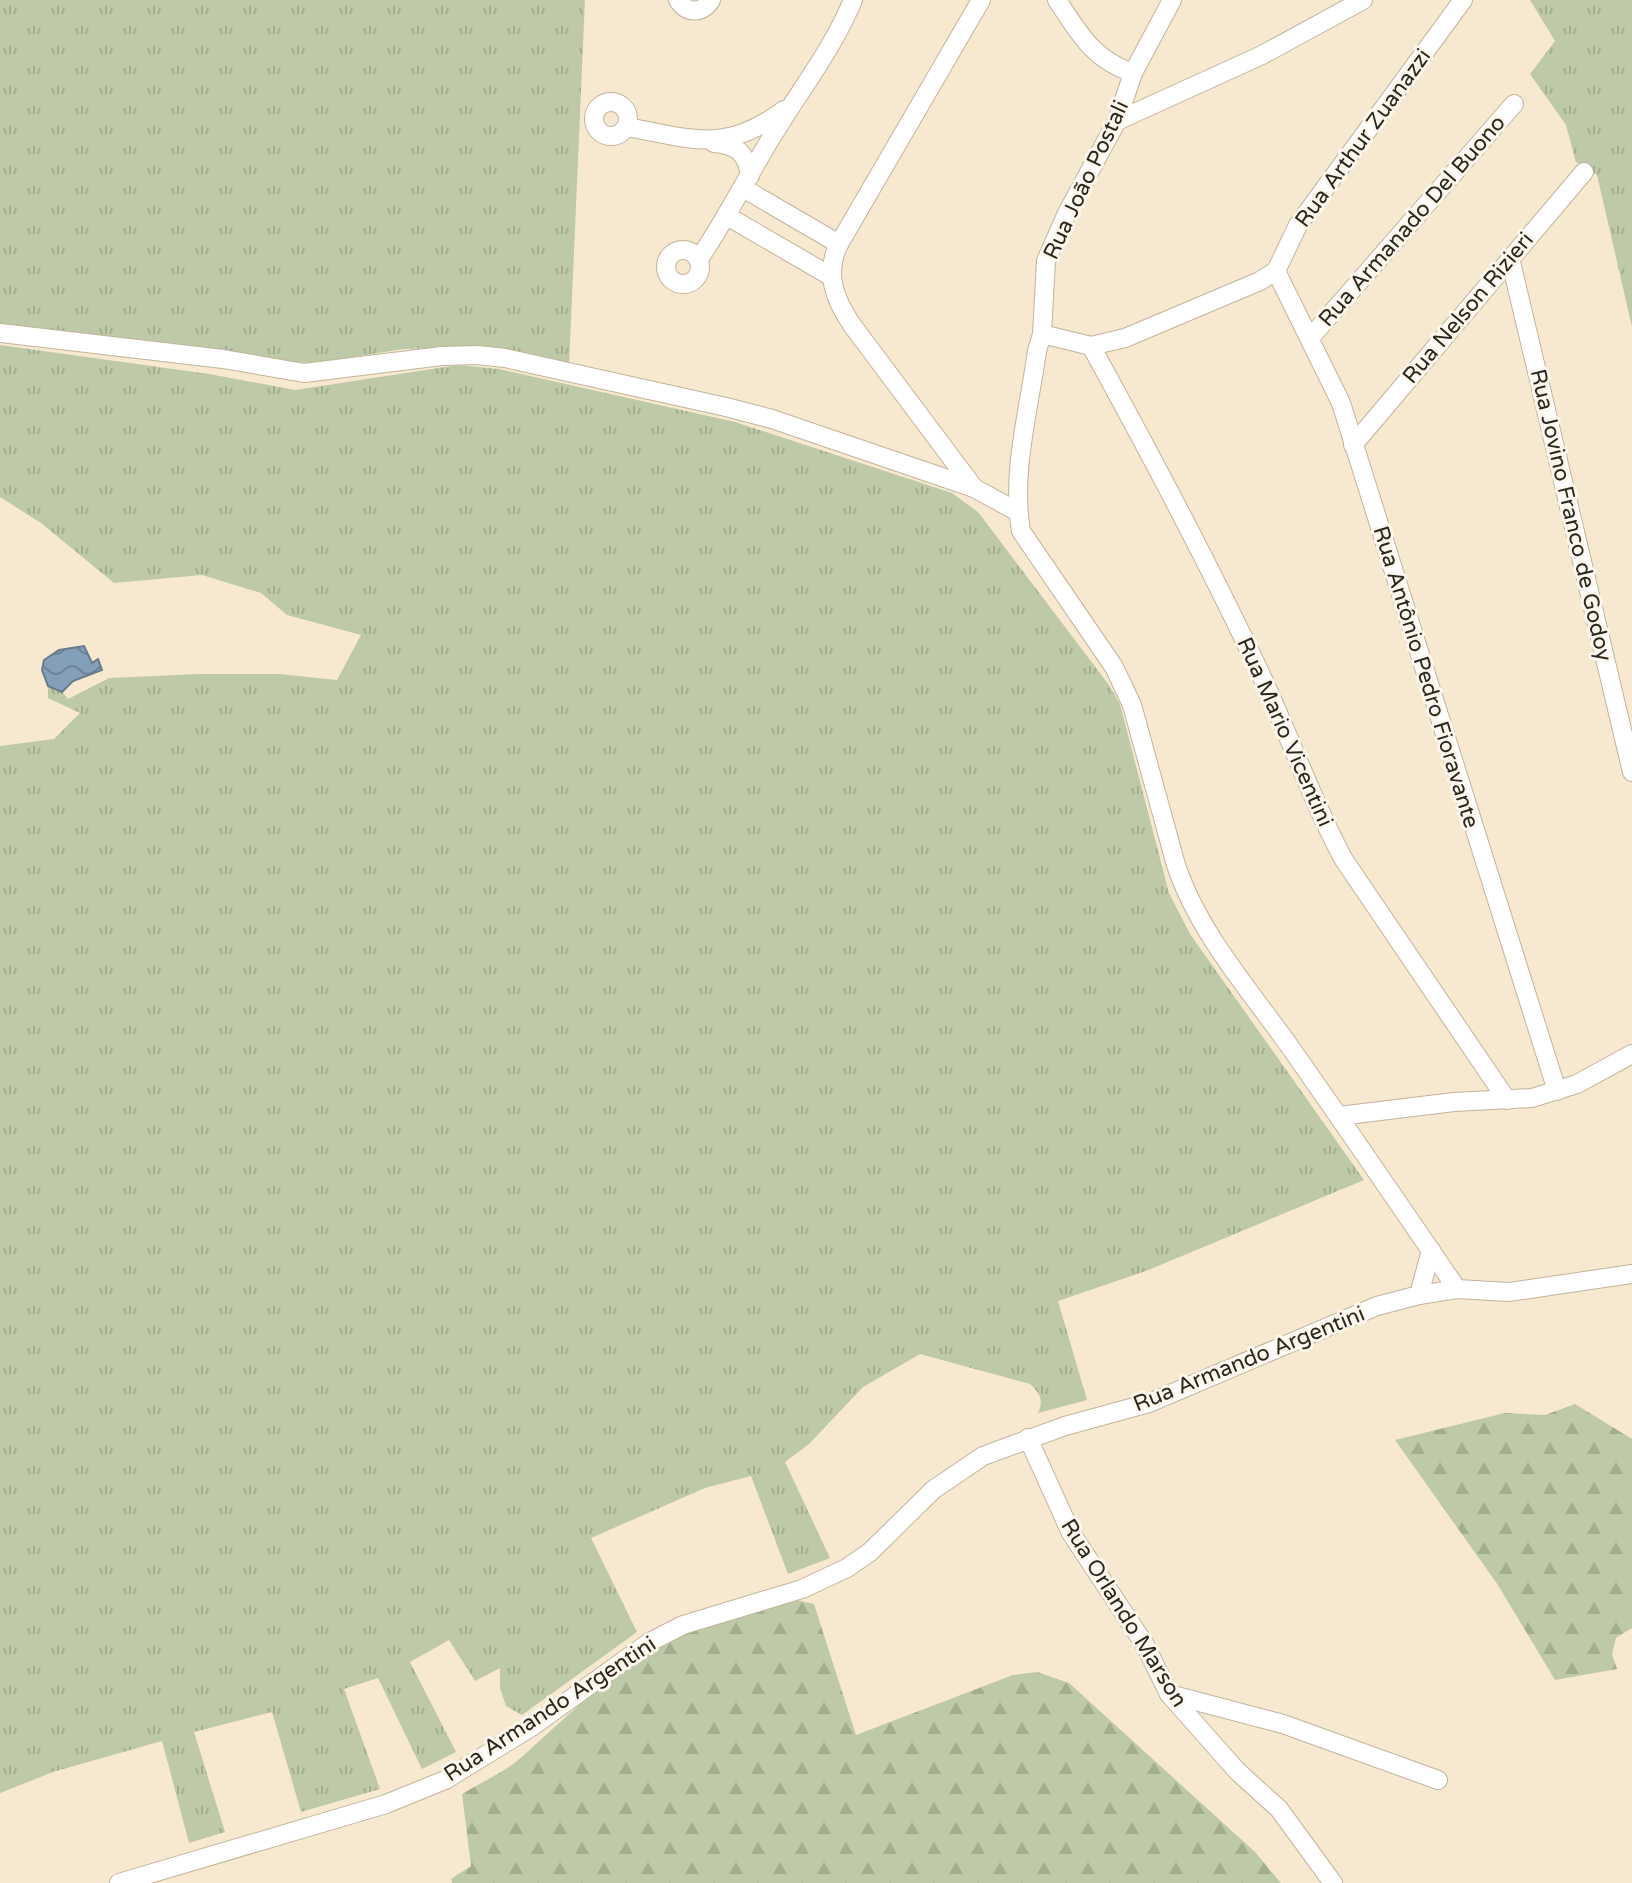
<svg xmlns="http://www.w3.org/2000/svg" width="1632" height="1883" viewBox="0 0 1632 1883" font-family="'Varela Round',sans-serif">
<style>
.grass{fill:url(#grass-tufts)}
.forest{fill:url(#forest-firs)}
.water{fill:url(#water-waves);stroke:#697b8b;stroke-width:2}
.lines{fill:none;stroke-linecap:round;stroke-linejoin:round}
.minor-casing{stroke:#c1b49b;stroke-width:20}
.minor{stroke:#fff;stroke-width:18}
.labels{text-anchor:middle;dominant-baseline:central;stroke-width:6;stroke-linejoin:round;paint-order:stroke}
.street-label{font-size:22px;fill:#2b271d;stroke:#fdf7ed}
</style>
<defs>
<pattern id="grass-tufts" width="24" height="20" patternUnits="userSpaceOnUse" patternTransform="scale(2)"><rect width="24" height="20" fill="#bec9a8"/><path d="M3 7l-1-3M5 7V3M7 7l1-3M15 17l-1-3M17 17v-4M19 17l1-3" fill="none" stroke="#a3ad90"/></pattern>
<pattern id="forest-firs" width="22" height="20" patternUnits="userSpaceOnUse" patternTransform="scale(2)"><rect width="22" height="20" fill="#bec9a8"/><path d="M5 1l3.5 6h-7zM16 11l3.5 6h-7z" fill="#a3ad90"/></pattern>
<pattern id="water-waves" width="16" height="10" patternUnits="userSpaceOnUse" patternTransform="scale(2)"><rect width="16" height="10" fill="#839fba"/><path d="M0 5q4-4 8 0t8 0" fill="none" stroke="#6b8297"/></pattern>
</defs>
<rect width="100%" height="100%" fill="#f7e9cf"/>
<g class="grass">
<polygon points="0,0 585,0 569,366 455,347 404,349 315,363 278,361 219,349 32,332 0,326"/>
<polygon points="1530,0 1632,0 1632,327 1597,175 1576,162 1566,125 1530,74 1555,41"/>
<path d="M0,345L209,374L295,390L458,365L499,369L735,422L952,493L978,512L1109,685L1120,704L1169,893L1190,934L1364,1180L1146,1271L1058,1301L1087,1400L1038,1413C1044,1401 1040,1393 1030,1384L920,1354L863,1387L809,1444L785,1462L830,1558L788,1574L751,1476L705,1488L591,1538L637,1632L522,1715L506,1706L500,1688V1668L475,1681L449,1640L410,1662L456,1752L422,1769L378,1678L344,1689L380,1789L301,1812L272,1712L194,1732L225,1832L189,1843L162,1741L53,1772L0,1793V746L54,739L80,713L48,698V686L62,692L68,699L109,678L199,674H279L337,680L361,635L287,615L261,593L202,575L114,583L41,523L0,497Z"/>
</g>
<g class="forest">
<polygon points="1575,1404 1632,1439 1632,1628 1616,1638 1612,1654 1617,1669 1555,1680 1498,1585 1395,1440 1505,1413 1545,1415"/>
<path d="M796,1600L814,1604L856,1735L1013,1675L1037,1672L1069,1683L1255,1852L1281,1883H452L451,1879L471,1866L462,1794C482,1782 507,1771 524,1755C568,1715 625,1660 679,1635C715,1618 757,1611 796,1600Z"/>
</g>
<polygon class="water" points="84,646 92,663 98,659 102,670 73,681 62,692 48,686 42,670 44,660 59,650"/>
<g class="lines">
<g class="minor-casing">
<g id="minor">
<path d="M678,0C687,14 702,14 711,0"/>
<path d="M981,0L839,244C824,273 835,300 852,325L974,488L1018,512"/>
<path d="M1057,0C1079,33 1093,60 1133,73"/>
<path d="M1172,0L1133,73L1117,121L1067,213L1046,261L1042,334L1037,351C1029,410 1011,472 1021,531L1114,667L1132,705L1176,865C1198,931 1247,987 1288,1044C1345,1125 1401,1207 1457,1289"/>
<circle cx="611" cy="119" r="17"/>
<polyline points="1117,121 1262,55 1363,0"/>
<path d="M627,127C693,139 725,154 784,110"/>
<path d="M714,143C737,145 747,153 750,176"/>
<polyline points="743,188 839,244"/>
<polyline points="727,216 832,277"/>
<circle cx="683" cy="267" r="17"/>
<polyline points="1510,258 1632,772"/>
<path d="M699,259C728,216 750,171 778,127C804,85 834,46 853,0"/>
<polyline points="1276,271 1341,403 1557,1091"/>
<polyline points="0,333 223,359 304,373 442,356 477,355 505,358 726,407 772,419 974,488"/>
<polyline points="1042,334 1091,346 1125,338 1260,281 1276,271 1298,225 1463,0"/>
<polyline points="1310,338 1514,104"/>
<path d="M1091,346C1151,455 1209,564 1262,677C1290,737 1312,801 1344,860L1507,1100"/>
<polyline points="1353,445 1584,172"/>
<polyline points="1339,1116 1454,1102 1532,1098 1577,1084 1632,1054"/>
<polyline points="1419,1295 1431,1250"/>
<polyline points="1028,1438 1071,1533 1145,1645 1169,1694 1237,1771 1279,1809 1333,1883"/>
<polyline points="1169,1694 1283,1724 1438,1780"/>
<polyline points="119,1883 386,1804 445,1780 533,1726 648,1643 683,1625 802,1589 847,1568 870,1552 933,1490 983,1456 1065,1426 1149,1403 1377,1306 1419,1295 1457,1289 1509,1292 1632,1274"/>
</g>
</g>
<use href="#minor" class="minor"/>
</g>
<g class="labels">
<g class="street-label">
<text transform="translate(1363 138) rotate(-54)">Rua Arthur Zuanazzi</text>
<text transform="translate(1086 180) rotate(-65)">Rua João Postali</text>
<text transform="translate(1412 221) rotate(-49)">Rua Armanado Del Buono</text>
<text transform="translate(1468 308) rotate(-50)">Rua Nelson Rizieri</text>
<text transform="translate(1571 515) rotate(77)">Rua Jovino Franco de Godoy</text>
<text transform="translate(1426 677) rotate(73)">Rua Antônio Pedro Fioravante</text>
<text transform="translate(1285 732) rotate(66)">Rua Mario Vicentini</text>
<text transform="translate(1249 1359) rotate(-22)">Rua Armando Argentini</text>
<text transform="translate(1124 1613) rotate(58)">Rua Orlando Marson</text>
<text transform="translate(550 1709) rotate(-33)">Rua Armando Argentini</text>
</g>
</g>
</svg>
